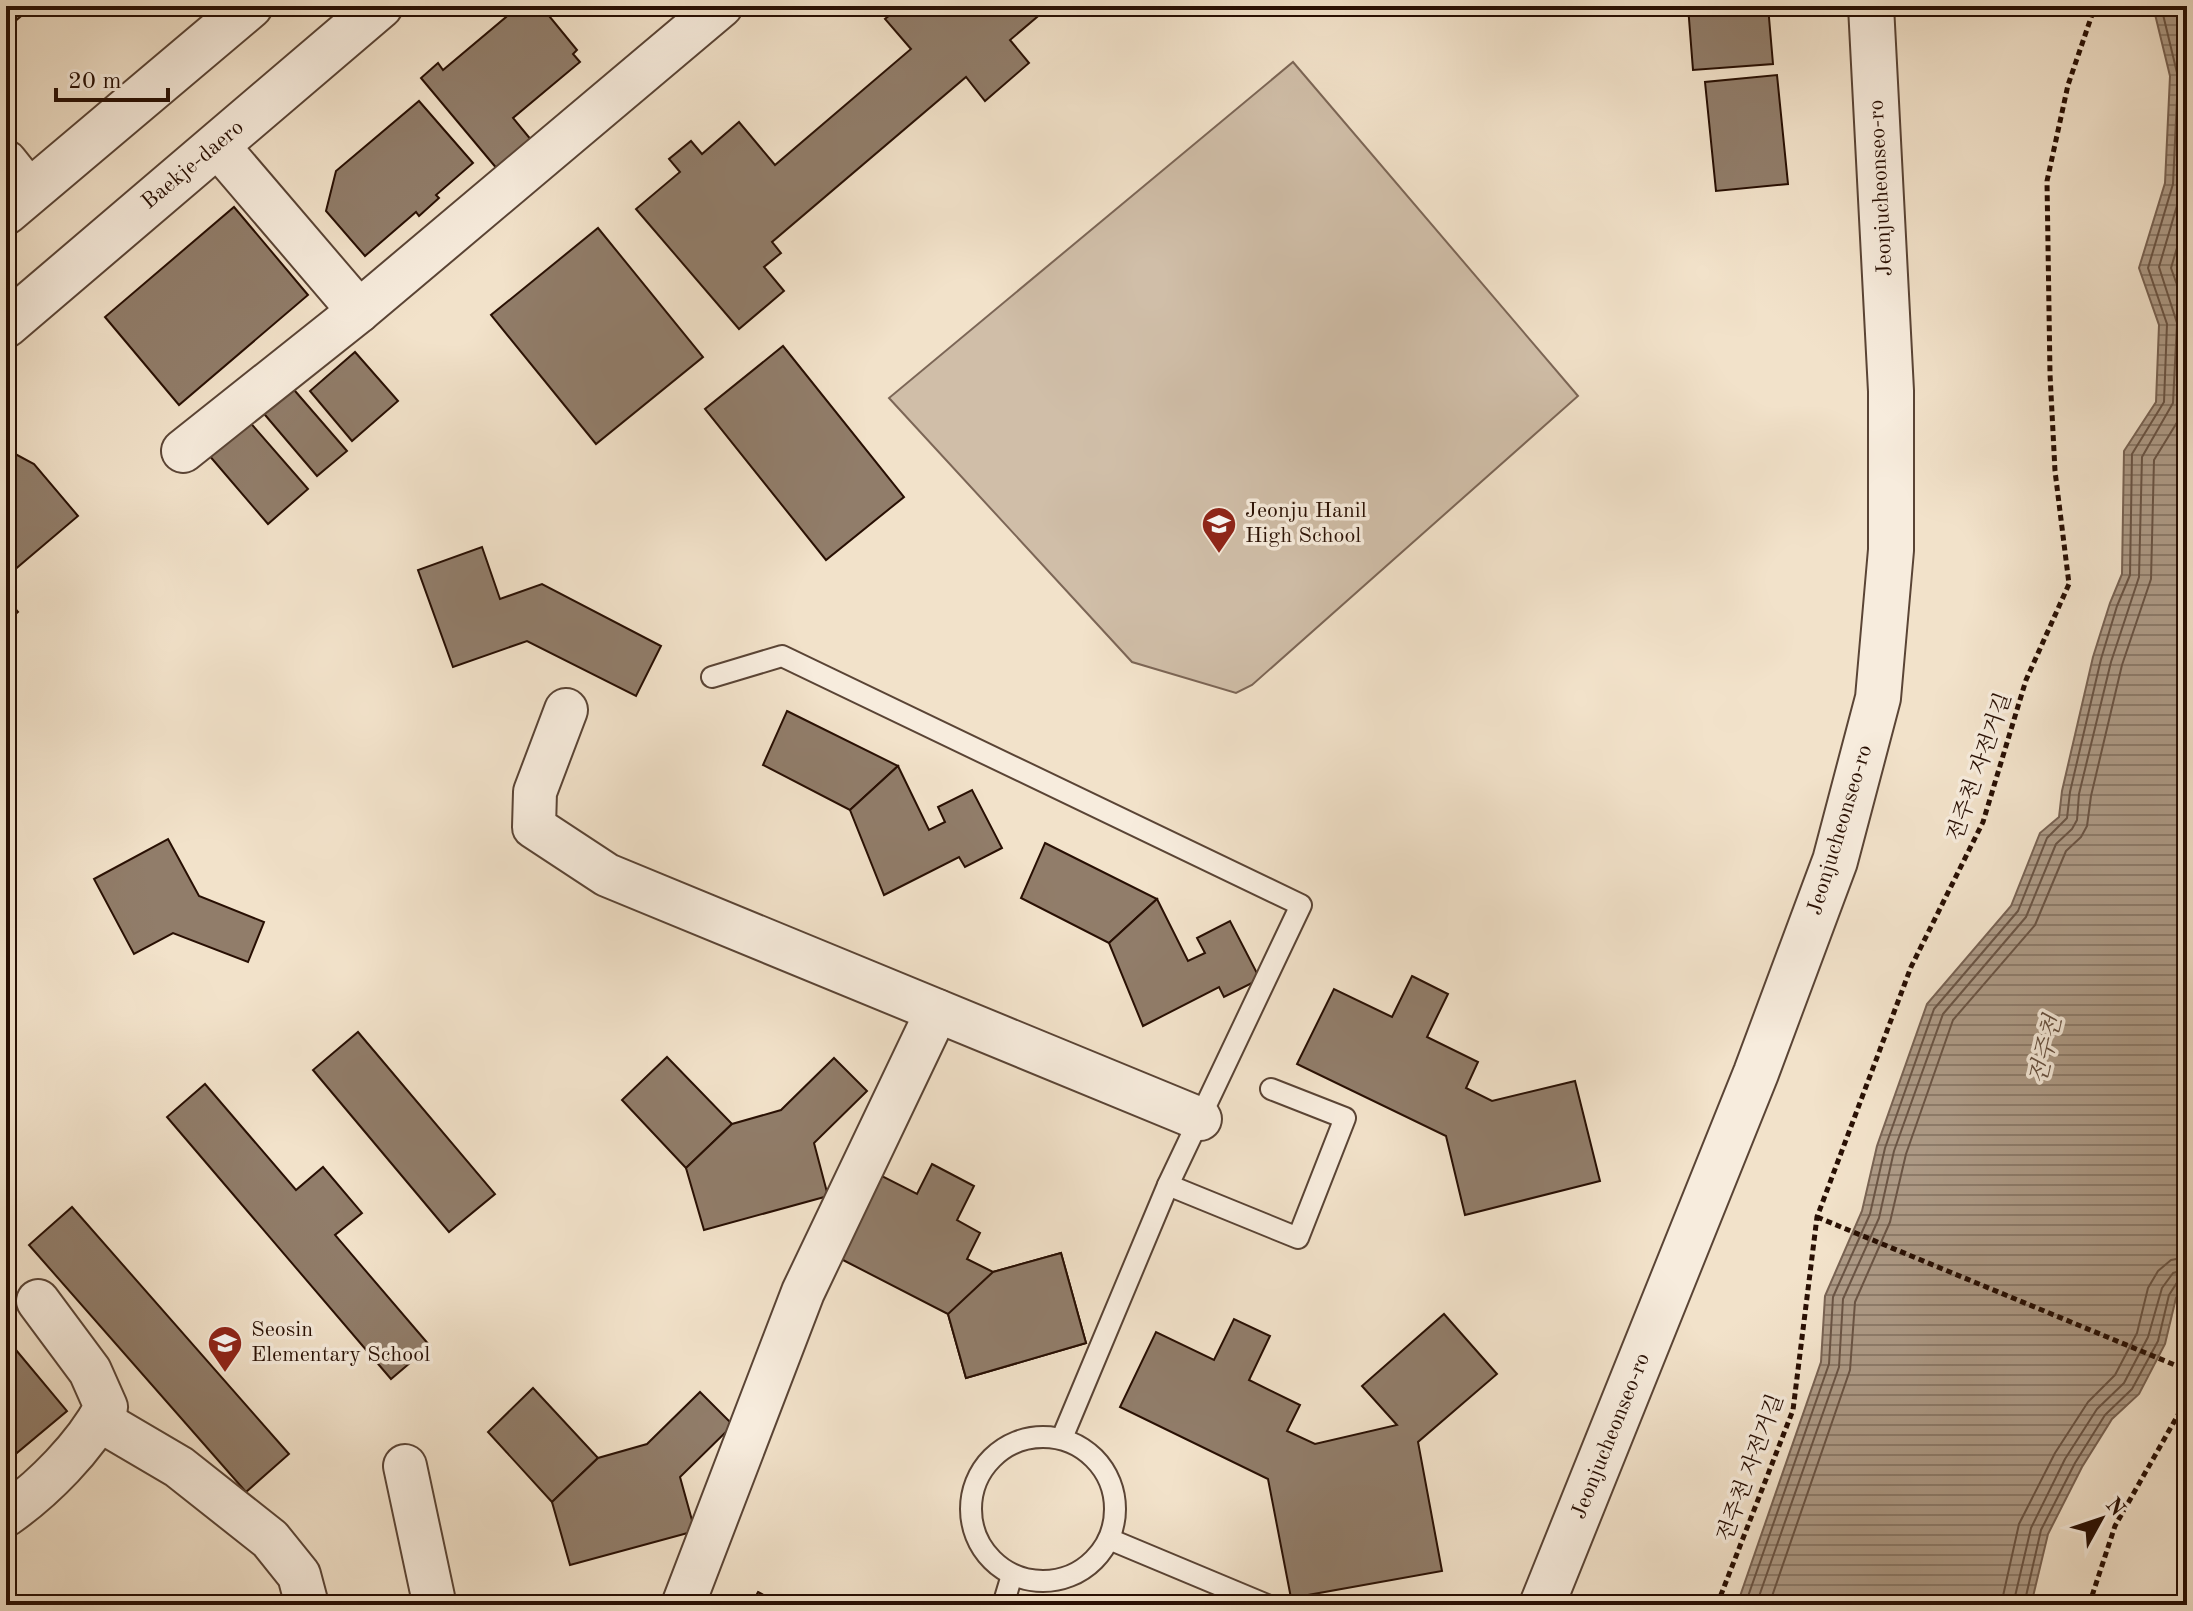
<svg xmlns="http://www.w3.org/2000/svg" width="2193" height="1611" viewBox="0 0 2193 1611" font-family="'Old Standard TT','Noto Serif KR',serif">
<style>
.pitch{fill:#d0bea8;stroke:#7c6656;stroke-width:2}
.water{fill:url(#water-rules);stroke:#786252;stroke-width:2}
.lines{fill:none;stroke-linecap:round;stroke-linejoin:round}
.shore{stroke:#6a5444;stroke-width:2}
.building{fill:#917d6a;stroke:#280f03;stroke-width:2}
.service-casing{stroke:#5a4435;stroke-width:24}
.minor-casing{stroke:#5a4435;stroke-width:46}
.tertiary-casing{stroke:#5a4435;stroke-width:48}
.path{stroke:#280f03;stroke-width:5;stroke-dasharray:6 4;stroke-linecap:butt}
.service{stroke:#f7ecdd;stroke-width:20}
.minor{stroke:#f7ecdd;stroke-width:42}
.tertiary{stroke:#f7ecdd;stroke-width:44}
.labels{text-anchor:middle;dominant-baseline:central;stroke-width:7;stroke-linejoin:round;paint-order:stroke}
.street-label{font-size:22px;fill:#280f03;stroke:#f7ecdd}
.poi-label{font-size:22px;fill:#280f03;stroke:#f7ecdd;text-anchor:start}
.water-label{font-size:24px;font-style:italic;fill:#644e3e;stroke:#f7ecdd}
</style>
<defs>
<pattern id="water-rules" width="6" height="5" patternUnits="userSpaceOnUse" patternTransform="scale(2)"><rect width="6" height="5" fill="#ad9a86"/><path d="M0 2.5h6" fill="none" stroke="#8d7c6b"/></pattern>
</defs>
<rect width="100%" height="100%" fill="#f2e2ca"/>
<filter id="stains"><feTurbulence type="fractalNoise" baseFrequency=".0025" numOctaves="4"/><feColorMatrix values="0 0 0 0 .2 0 0 0 0 .09 0 0 0 0 .02 0 0 0 .5 -.17"/></filter>
<radialGradient id="worn" r=".72"><stop offset=".6" stop-color="#630" stop-opacity="0"/><stop offset="1" stop-color="#630" stop-opacity=".3"/></radialGradient>
<polygon class="pitch" points="1293,62 1578,396 1252,685 1236,693 1132,662 889,398"/>
<polygon class="water" points="2153,6 2187,6 2187,1282 2176,1298 2165,1344 2139,1394 2112,1419 2082,1467 2048,1534 2031,1605 1737,1605 1821,1362 1825,1296 1862,1211 1877,1146 1927,1004 2011,906 2040,833 2059,817 2062,791 2093,657 2110,603 2122,574 2124,451 2156,402 2159,325 2139,268 2165,183 2170,76"/>
<g class="lines">
<g class="shore">
<polyline points="2187,214 2171,268 2187,313"/>
<polyline points="1745,1605 1829,1364 1833,1297 1870,1214 1885,1148 1934,1009 2018,911 2047,838 2067,818 2070,792 2101,659 2117,606 2130,575 2132,454 2164,402 2167,324 2148,268 2173,184 2178,77 2161,6"/>
<polyline points="1756,1605 1839,1367 1843,1299 1879,1218 1894,1151 1943,1014 2026,917 2056,844 2072,829 2077,820 2079,794 2111,662 2139,577 2142,457 2173,403 2177,323 2159,267 2183,185 2187,97"/>
<polyline points="1769,1605 1850,1370 1855,1302 1890,1222 1906,1154 1953,1020 2035,925 2066,851 2081,837 2087,826 2091,796 2122,665 2151,579 2154,460 2184,411 2187,372"/>
<polyline points="2001,1605 2019,1524 2055,1453 2088,1402 2115,1375 2137,1333 2148,1288 2158,1271 2171,1260 2187,1257"/>
<polyline points="2013,1605 2031,1528 2065,1459 2097,1409 2124,1383 2148,1337 2162,1288 2173,1273 2187,1269"/>
<polyline points="2024,1605 2041,1530 2075,1463 2105,1415 2132,1389 2158,1341 2169,1295 2178,1281 2187,1279"/>
</g>
</g>
<g class="building">
<polygon points="6,6 21,6 26,12 6,29"/>
<polygon points="509,6 541,6 577,50 573,54 580,62 513,118 532,141 498,170 421,78 438,63 443,70 506,17 502,12"/>
<polygon points="901,6 1050,6 1010,40 1029,63 985,101 966,77 772,242 781,253 764,267 784,291 739,329 636,209 680,172 669,159 691,141 702,154 739,122 775,165 911,49 885,19"/>
<polygon points="1688,6 1768,6 1773,64 1693,70"/>
<polygon points="1777,75 1788,184 1716,191 1705,82"/>
<polygon points="419,101 473,163 436,195 439,198 419,216 416,212 365,256 326,211 336,171"/>
<polygon points="234,207 308,295 179,405 105,317"/>
<polygon points="598,228 703,357 596,444 491,315"/>
<polygon points="783,346 904,497 826,560 705,409"/>
<polygon points="355,352 398,401 352,441 310,391"/>
<polygon points="289,384 347,451 317,476 260,409"/>
<polygon points="248,420 308,489 268,524 208,454"/>
<polygon points="6,449 34,464 78,516 6,577"/>
<polygon points="482,547 500,599 542,584 661,646 636,696 527,641 453,667 418,570"/>
<polygon points="6,598 18,612 6,622"/>
<polygon points="787,711 898,766 850,810 763,765"/>
<polygon points="898,766 929,830 945,822 938,807 972,790 1002,848 965,867 959,857 884,895 850,810"/>
<polygon points="168,839 199,896 264,922 248,962 173,933 134,954 94,879"/>
<polygon points="1045,843 1157,899 1109,943 1021,898"/>
<polygon points="1157,899 1188,961 1205,953 1197,938 1230,921 1260,979 1224,997 1219,987 1143,1026 1109,943"/>
<polygon points="1412,976 1448,994 1427,1037 1478,1062 1466,1088 1492,1101 1575,1081 1600,1181 1465,1215 1446,1136 1297,1064 1334,989 1392,1017"/>
<polygon points="358,1032 495,1194 449,1232 313,1070"/>
<polygon points="667,1057 732,1124 686,1168 622,1100"/>
<polygon points="834,1058 867,1091 814,1143 828,1196 704,1230 686,1168 732,1124 781,1110"/>
<polygon points="205,1084 296,1190 323,1167 362,1213 335,1235 430,1346 391,1379 167,1117"/>
<polygon points="932,1164 974,1186 957,1220 980,1233 967,1259 993,1272 1061,1253 1086,1343 966,1378 948,1314 841,1259 882,1176 917,1194"/>
<polygon points="72,1207 289,1454 246,1492 29,1245"/>
<polygon points="1061,1253 1086,1343 966,1378 948,1314 993,1272"/>
<polygon points="1444,1314 1497,1374 1418,1442 1442,1571 1291,1598 1268,1479 1120,1407 1156,1332 1214,1360 1234,1319 1270,1336 1249,1380 1300,1405 1287,1431 1315,1444 1397,1425 1362,1386"/>
<polygon points="6,1338 67,1411 6,1462"/>
<polygon points="533,1388 598,1458 552,1502 488,1432"/>
<polygon points="700,1392 733,1425 680,1477 695,1531 570,1565 552,1502 598,1458 647,1444"/>
<polygon points="758,1592 782,1605 751,1605"/>
</g>
<g class="lines">
<g class="service-casing">
<g id="service">
<polyline points="712,677 782,656 1301,905 1168,1185 1062,1438"/>
<polyline points="1168,1185 1298,1238 1345,1118 1271,1089"/>
<circle cx="1043" cy="1509" r="72"/>
<polyline points="1109,1539 1267,1605"/>
<polyline points="1003,1605 1012,1575"/>
</g>
</g>
<g class="minor-casing">
<g id="minor">
<polyline points="217,145 359,311"/>
<polyline points="6,162 30,192"/>
<polyline points="183,451 359,311 721,6"/>
<polyline points="566,710 535,792 534,827 607,875 1200,1119"/>
<polyline points="99,1420 179,1467 270,1539 299,1575 307,1605"/>
<polyline points="405,1466 433,1597 432,1605"/>
<path d="M6,1515C43,1489 85,1447 106,1407L90,1371L38,1301"/>
<polyline points="683,1605 803,1292 937,1011"/>
</g>
</g>
<g class="tertiary-casing">
<g id="tertiary">
<polyline points="6,212 250,6"/>
<polyline points="6,325 380,6"/>
<polyline points="1542,1605 1756,1073 1835,861 1878,698 1891,550 1891,391 1871,6"/>
</g>
</g>
<g class="path">
<polyline points="1817,1217 2187,1370"/>
<polyline points="1717,1605 1793,1410 1817,1217 1911,967 1983,822 2026,680 2069,584 2055,471 2050,374 2047,181 2068,85 2095,6"/>
<polyline points="2089,1605 2115,1526 2187,1399"/>
</g>
<use href="#service" class="service"/>
<use href="#minor" class="minor"/>
<use href="#tertiary" class="tertiary"/>
</g>
<defs>
<g id="school-pin" transform="scale(1.8)"><path d="M0 17L-7.5 6A9.5 9.5 0 1 1 7.5 6Z" fill="#8f2418" stroke="#f7ecdd"/><path d="M0-5L7-2L0 1L-7-2ZM-4 1L0 2.5L4 1V4Q0 6-4 4Z" fill="#fff"/></g>
</defs>
<g fill-rule="evenodd">
<use href="#school-pin" x="1219" y="524"/>
<use href="#school-pin" x="225" y="1343"/>
</g>
<g class="labels">
<g class="street-label">
<text transform="translate(193 165) rotate(-40)">Baekje-daero</text>
<text transform="translate(1881 188) rotate(-93)">Jeonjucheonseo-ro</text>
<text transform="translate(1980 767) rotate(-71)">전주천 자전거길</text>
<text transform="translate(1840 830) rotate(-73)">Jeonjucheonseo-ro</text>
<text transform="translate(1611 1436) rotate(-68)">Jeonjucheonseo-ro</text>
<text transform="translate(1751 1468) rotate(-70)">전주천 자전거길</text>
</g>
<g class="poi-label">
<text x="1245" y="511">Jeonju Hanil<tspan x="1245" dy="25">High School</tspan></text>
<text x="251" y="1330">Seosin<tspan x="251" dy="25">Elementary School</tspan></text>
</g>
<g class="water-label">
<text transform="translate(2047 1050) rotate(-76)">전주천</text>
</g>
</g>
<rect width="2193" height="1611" fill="none" stroke="#f2e2ca" stroke-width="32"/>
<rect x="8" y="8" width="2177" height="1595" fill="none" stroke="#280f03" stroke-width="4"/>
<rect x="16" y="16" width="2161" height="1579" fill="none" stroke="#280f03" stroke-width="2"/>
<g transform="translate(2101 1519) rotate(50)" stroke="#f7ecdd" stroke-width="6" paint-order="stroke">
<path d="M0-6L14 30L0 20L-14 30Z" fill="#280f03"/>
<text y="-12" font-size="22" font-weight="bold" text-anchor="middle" fill="#280f03">N</text>
</g>
<path d="M56 88v12h112v-12" fill="none" stroke="#280f03" stroke-width="4"/>
<text x="68" y="88" font-size="24" fill="#280f03" stroke="#f7ecdd" stroke-width="6" paint-order="stroke">20 m</text>
<rect width="100%" height="100%" filter="url(#stains)"/>
<rect width="100%" height="100%" fill="url(#worn)"/>
</svg>
